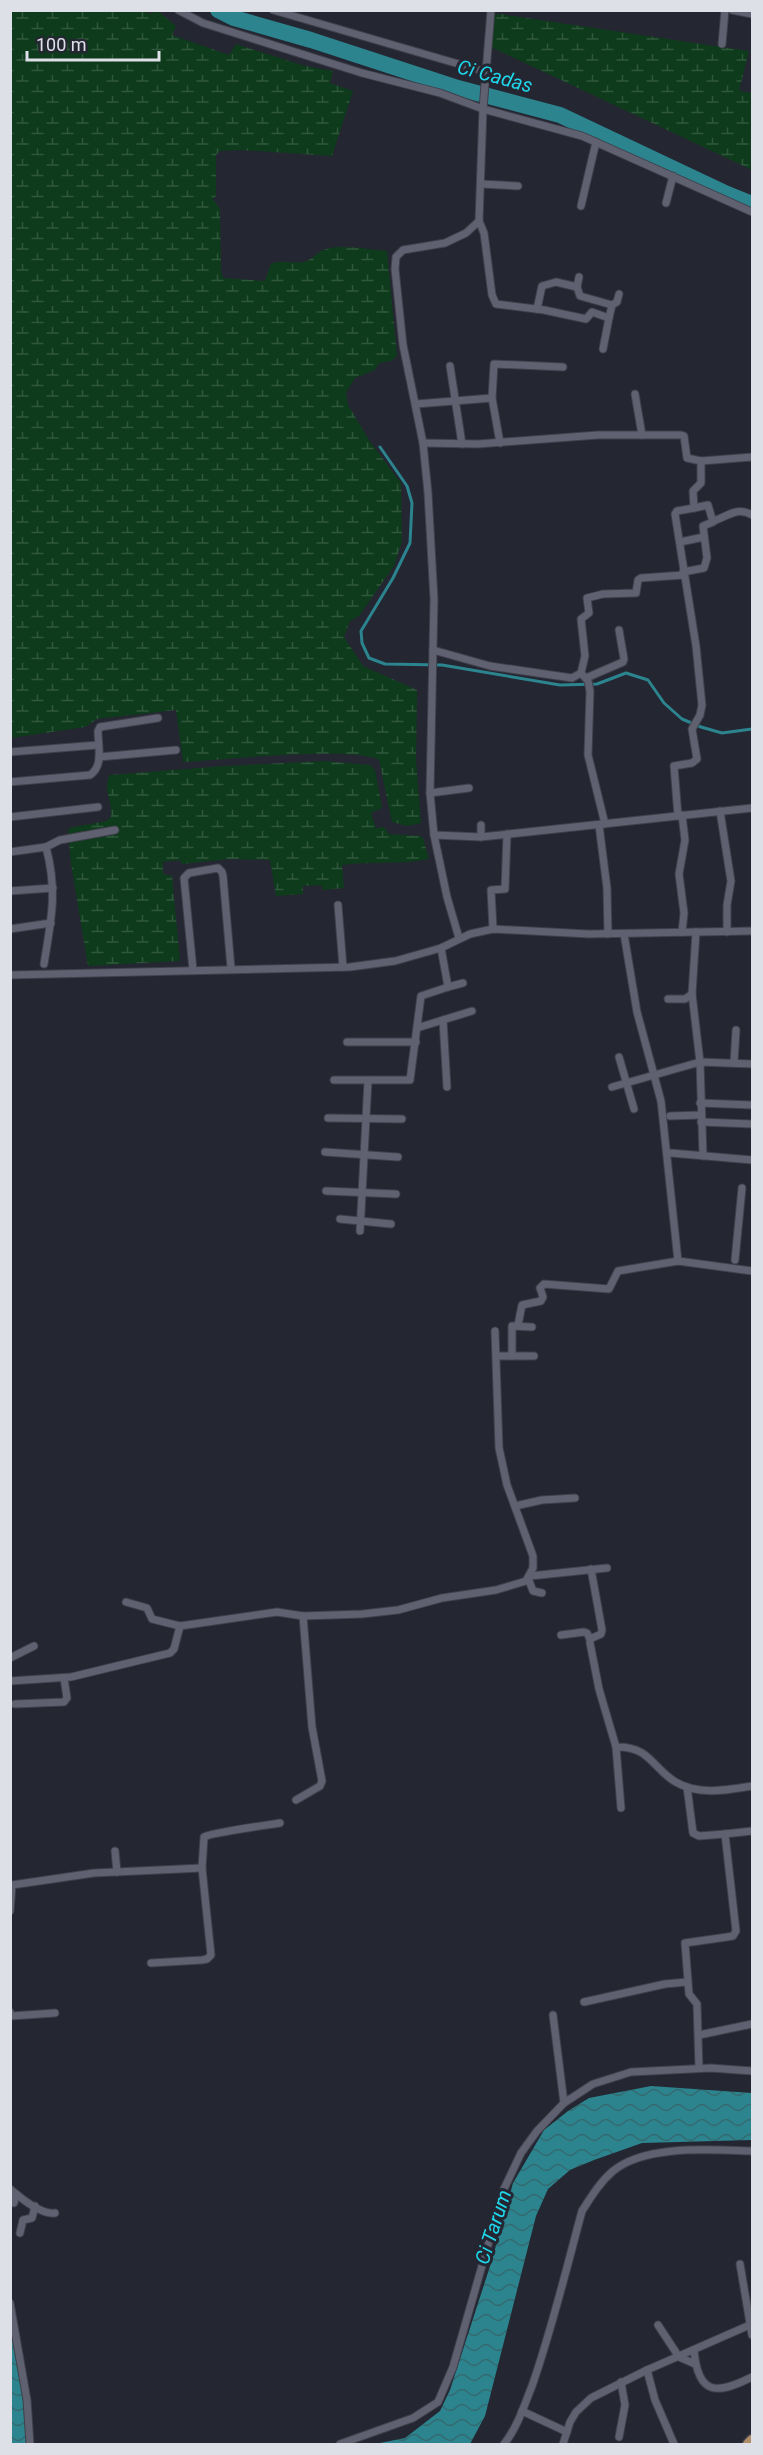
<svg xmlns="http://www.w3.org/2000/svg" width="763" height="2455" viewBox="0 0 763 2455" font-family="Roboto,sans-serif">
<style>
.wetland{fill:url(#wetland-marsh)}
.water{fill:url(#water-waves)}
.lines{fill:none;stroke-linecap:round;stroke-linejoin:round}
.stream{stroke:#2b848e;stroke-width:3}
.river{stroke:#2b848e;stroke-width:16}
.street-casing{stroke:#3f404b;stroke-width:9}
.primary-casing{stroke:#3f404b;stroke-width:13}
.street{stroke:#5f6170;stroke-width:7}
.primary{stroke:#af8d68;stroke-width:10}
.labels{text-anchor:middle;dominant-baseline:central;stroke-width:6;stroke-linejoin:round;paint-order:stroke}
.water-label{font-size:20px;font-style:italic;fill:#1fd6e9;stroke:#242632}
</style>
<defs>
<pattern id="wetland-marsh" width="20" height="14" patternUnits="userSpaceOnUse" patternTransform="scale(1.5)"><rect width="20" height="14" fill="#0d3b1b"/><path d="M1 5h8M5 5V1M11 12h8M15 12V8" fill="none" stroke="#30573c"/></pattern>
<pattern id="water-waves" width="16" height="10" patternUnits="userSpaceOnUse" patternTransform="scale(1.5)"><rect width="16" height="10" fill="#2b848e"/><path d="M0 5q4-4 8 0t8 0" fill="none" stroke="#356a71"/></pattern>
</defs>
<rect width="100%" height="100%" fill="#242632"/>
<g class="wetland">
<path d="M144,11L150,14L154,11H158L176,26L172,35L229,55L236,44L305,66L333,71L330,83L353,91L332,156L241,150L220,151L216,155V196L213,199L220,209L221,270L223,278L265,281L271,264C280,259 293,264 303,262C312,261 317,251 327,249C342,244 371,250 387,251L397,356L391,361L379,363L375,370L355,378L346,393L348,405L371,443L401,483L402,542L394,566L359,616L350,621L344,637L363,666L417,690L416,761L421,823L407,826L392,822L379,760C352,746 220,760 183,762L176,710L97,719L85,727L11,738V11Z"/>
<polygon points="500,14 749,51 739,91 752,93 752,170 491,47 493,15"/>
<path d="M325,761L370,765L375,770L382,808L371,813L376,828L384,827L389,834L420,836L423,838L429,859C400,865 371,861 342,865L344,888L323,890L321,885L303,886V894L276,896L270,860L230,859L182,864L180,860L163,862V874L172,876L180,961L88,966L71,864L68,832L69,828L106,821L111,817C113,803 102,787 110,775L224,766Z"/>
</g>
<g class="water">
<polygon points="651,2086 752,2093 752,2140 642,2143 594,2160 570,2170 548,2189 536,2216 485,2416 470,2444 375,2444 405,2438 440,2411 450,2390 492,2260 513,2183 544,2130 568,2111 589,2098"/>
<polygon points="10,2322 22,2391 27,2444 11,2444"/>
</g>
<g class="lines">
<polyline class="stream" points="380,447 407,486 412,503 410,543 393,578 361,631 362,643 369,658 385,664 442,665 560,685 597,684 626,673 648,680 664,703 682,719 701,727 722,733 752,729"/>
<polyline class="river" points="218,10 234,18 311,40 458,88 560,115 727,194 752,204"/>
<g class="street-casing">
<g id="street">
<polyline points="178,10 203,23 362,73 440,93 483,109 582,136 752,212"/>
<polyline points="273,10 486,72"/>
<polyline points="732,10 752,14"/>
<polyline points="722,44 725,10"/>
<polyline points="481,184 518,186"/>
<polyline points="666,203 673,176"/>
<polyline points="581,206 596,142"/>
<polyline points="479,221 484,233 492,295 496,304 544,310 586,319 592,312 609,318 603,349"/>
<polyline points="579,277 577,287 580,296 612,305"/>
<polyline points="537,309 542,286 556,282 577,287"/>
<polyline points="609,318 612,305 617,302 619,294"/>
<polyline points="450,366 462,444"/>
<polyline points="635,394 642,435"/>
<polyline points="492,398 494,364 563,367"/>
<polyline points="416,404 492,398 500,443"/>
<polyline points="423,443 478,444 598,435 681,435 684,436 687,458 701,461 701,483 693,491 694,508 677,511 675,514 696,646 702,705 700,715 692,729 697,759 692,763 674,766 678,816"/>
<polyline points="701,461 752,457"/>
<path d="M713,521C727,517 737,506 752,515"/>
<polyline points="680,542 704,537"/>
<polyline points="683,572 704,568 707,558 703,526 713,522 708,505 694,508"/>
<polyline points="433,650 490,666 572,678 581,673 585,656 581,619 589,613 587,598 603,594 636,593 638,580 641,578 684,575"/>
<polyline points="581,673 588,681 590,691 588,755 605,824"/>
<polyline points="586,678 623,662 624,659 619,630"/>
<polyline points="10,752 98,745"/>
<polyline points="99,757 176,750"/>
<path d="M10,782L90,775C104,766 98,746 98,731L100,727L158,718"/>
<polyline points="430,793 469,788"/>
<polyline points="720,811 731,881 727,905 727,932"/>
<polyline points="682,815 685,840 679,874 684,913 682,932"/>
<polyline points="10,817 98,807"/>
<polyline points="599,825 607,888 608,934"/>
<polyline points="434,835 481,837 752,808"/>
<polyline points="481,837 481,825"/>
<polyline points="10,852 46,847 60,840 115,830"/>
<polyline points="10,891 53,888"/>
<polyline points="338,905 343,967"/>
<polyline points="10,929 51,923"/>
<polyline points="493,929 491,890 505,889 507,834"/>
<polyline points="696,932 692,994 700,1062 703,1156"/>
<polyline points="624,934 637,1012 661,1101 678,1261"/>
<polyline points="459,938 447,897 434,835 430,793 434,599 428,493 423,443 403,345 395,269 396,257 403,250 445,243 466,233 479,221 483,109 491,10"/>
<path d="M44,964C51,920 58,892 46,847"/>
<polyline points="193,970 184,878 189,873 218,868 222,872 223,876 231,968"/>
<polyline points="10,975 350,967 395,961 441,948 470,934 493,929 589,934 752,931"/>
<polyline points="448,987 463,983"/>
<polyline points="668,999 685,999 692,994"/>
<polyline points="443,1020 447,1087"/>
<polyline points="417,1028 472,1011"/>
<polyline points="347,1042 416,1042"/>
<polyline points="619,1057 634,1109"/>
<polyline points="734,1063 736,1030"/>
<polyline points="334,1080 410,1080 421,996 448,987 441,948"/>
<polyline points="612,1087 700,1062 752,1064"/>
<polyline points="700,1103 752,1105"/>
<polyline points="670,1116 701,1115"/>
<polyline points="328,1118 402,1119"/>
<polyline points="701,1122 752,1124"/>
<polyline points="325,1152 398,1157"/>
<polyline points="671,1153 752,1160"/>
<polyline points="326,1191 396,1194"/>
<polyline points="340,1219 391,1224"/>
<polyline points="360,1231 368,1081"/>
<polyline points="735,1260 742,1188"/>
<polyline points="518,1325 522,1305 541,1301 543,1297 540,1288 544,1284 609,1289 618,1271 678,1261 752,1271"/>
<polyline points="498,1356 534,1356"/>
<polyline points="512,1356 512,1326 532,1327"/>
<polyline points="515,1506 542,1500 575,1498"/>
<path d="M591,1569L602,1630L601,1634L590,1639V1643L599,1689L616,1747C649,1746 652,1767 674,1781C697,1796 728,1790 752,1786"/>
<polyline points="530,1576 607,1568"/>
<polyline points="528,1578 533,1591 542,1593"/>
<polyline points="126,1602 147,1608 152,1619 180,1626 277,1612 303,1616 362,1614 398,1610 442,1598 496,1590 526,1581 533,1568 533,1556 507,1485 499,1448 495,1331"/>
<polyline points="561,1635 584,1632 587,1633 590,1639"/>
<polyline points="10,1658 34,1646"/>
<polyline points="10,1681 71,1677 170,1653 174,1649 180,1626"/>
<polyline points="15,1704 64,1702 67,1698 64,1678"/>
<polyline points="616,1747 621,1808"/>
<polyline points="687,1787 693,1833 699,1836 725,1834"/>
<polyline points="296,1800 320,1786 322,1781 312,1727 303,1616"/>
<polyline points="115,1851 117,1872"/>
<polyline points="10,1911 12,1885 94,1873 202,1868"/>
<path d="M151,1963L202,1960L207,1959L211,1955L202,1868L204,1837C209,1833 268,1825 280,1823"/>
<polyline points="584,2002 665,1984 687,1982"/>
<polyline points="10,2012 11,2016 55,2013"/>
<polyline points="553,2015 564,2103"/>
<polyline points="699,2035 752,2024"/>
<polyline points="699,2068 697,2004 689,1994 685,1943 727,1937 733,1936 736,1931 725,1834 752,1831"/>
<path d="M10,2189C21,2198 41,2215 55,2213"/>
<polyline points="14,2203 16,2194"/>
<polyline points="20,2233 23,2220 32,2218 35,2206"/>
<polyline points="740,2264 752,2335"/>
<polyline points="10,2303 27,2400 30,2444"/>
<polyline points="658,2325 679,2357 695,2364"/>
<path d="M694,2350C698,2397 718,2394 752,2377"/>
<polyline points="647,2370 655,2400 674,2444"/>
<polyline points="522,2411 567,2432"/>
<polyline points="619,2437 625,2405 621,2382"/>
<polyline points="340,2444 413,2418 438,2402 453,2367 504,2189 521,2153 537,2131 564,2103 593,2084 631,2072 711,2068 752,2071"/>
<path d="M504,2444C517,2428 524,2406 532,2386C552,2329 566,2270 582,2211C591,2197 600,2182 613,2171C646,2144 712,2150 752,2151"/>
<polyline points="563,2444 570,2422 576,2412 591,2398 647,2370 752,2324"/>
</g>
</g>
<g class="primary-casing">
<polyline id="primary" points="748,2444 752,2440"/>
</g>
<use href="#street" class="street"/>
<use href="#primary" class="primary"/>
</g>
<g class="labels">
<g class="water-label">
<text transform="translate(495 76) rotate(15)">Ci Cadas</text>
<text transform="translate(493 2227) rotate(-72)">Ci Tarum</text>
</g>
</g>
<rect width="763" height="2455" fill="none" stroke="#dee0e8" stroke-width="24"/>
<path d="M27 51v9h132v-9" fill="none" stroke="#dee0e8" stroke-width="3"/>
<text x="36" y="51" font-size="18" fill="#dee0e8" stroke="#242632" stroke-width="4.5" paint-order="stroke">100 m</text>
</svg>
